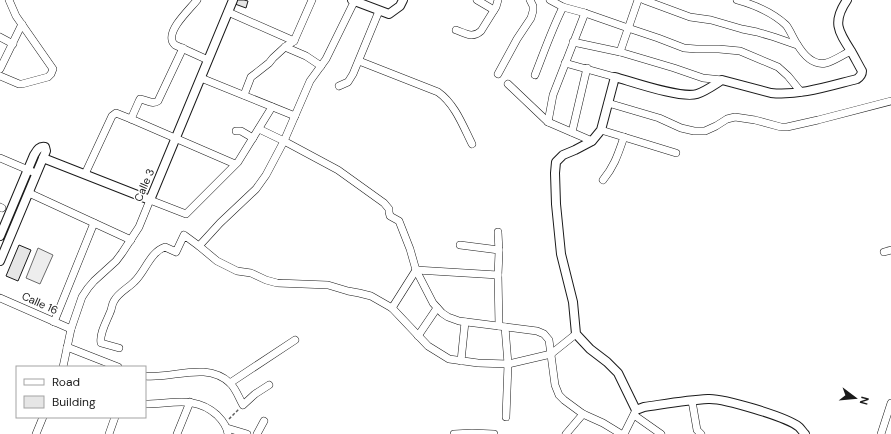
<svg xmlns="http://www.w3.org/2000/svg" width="891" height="434" viewBox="0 0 891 434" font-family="'DM Sans',sans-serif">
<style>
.green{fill:#ededed;stroke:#6a6a6a}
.building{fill:#e6e6e6;stroke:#1a1a1a}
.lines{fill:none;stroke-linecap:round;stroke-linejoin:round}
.minor-casing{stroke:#1a1a1a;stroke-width:8}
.tertiary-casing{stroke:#1a1a1a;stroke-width:10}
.path{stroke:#5f5f5f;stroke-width:1.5;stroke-dasharray:3 2;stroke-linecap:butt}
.minor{stroke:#fff;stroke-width:7}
.tertiary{stroke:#fff;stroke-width:8}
.labels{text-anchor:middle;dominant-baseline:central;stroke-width:3;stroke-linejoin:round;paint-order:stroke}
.street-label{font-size:11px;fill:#1a1a1a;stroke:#fff}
</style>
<rect width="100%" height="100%" fill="#fff"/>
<polygon class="green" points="38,248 53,255 40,284 26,278"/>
<g class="building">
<polygon points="236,0 244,0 248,1 246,8 235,4"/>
<polygon points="19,245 31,250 18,281 6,276"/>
</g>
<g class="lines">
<g class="minor-casing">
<g id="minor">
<path d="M197,0C190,9 169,28 172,40C172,42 174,44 175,45L208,60"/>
<polyline points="477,0 494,10"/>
<polyline points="550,0 563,7 585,13 628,28 658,38 684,48 696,49 719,49 740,51 778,67 788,76 801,92"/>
<polyline points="644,0 690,17 711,20 742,29 757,32 774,37 797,45"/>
<path d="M737,0C755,5 772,12 786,25C790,30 793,38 797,44C803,54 812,66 826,63C832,62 844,54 851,51"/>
<polyline points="228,12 294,41 312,0"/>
<path d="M456,30C465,33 472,39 481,31L496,7L498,0"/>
<polyline points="0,37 13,44"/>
<polyline points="573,42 620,52 674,68 703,78 722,80"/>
<polyline points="285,47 306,56 321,66"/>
<polyline points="620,52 638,0"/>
<path d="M359,61L438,92C455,104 463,126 472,144"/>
<polyline points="565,63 615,77"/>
<polyline points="0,69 22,24"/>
<polyline points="498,74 517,39 531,18 533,11 533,6 530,0"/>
<path d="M535,75C544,52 552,29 563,7"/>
<polyline points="0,76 19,84 22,84 48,77 51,74 53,69 16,16 9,0"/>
<polyline points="201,78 295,116"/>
<polyline points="508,84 548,122 592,141"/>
<polyline points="339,86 348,82 353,74 379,11"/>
<polyline points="244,95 251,77 255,74 269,63 273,58 285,47 294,41"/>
<polyline points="608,103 659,118 681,128 694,131 705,131 716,126 727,119 735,117 755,120 781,127 787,127 818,120 891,101"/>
<path d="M131,119L139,101L140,99C147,100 153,105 158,101L183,48"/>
<polyline points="548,122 553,95 585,13"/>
<polyline points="259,129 284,141 338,170 384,203 389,209 389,212 390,216 399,221 410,249 416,270 433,303 442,313 448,317 459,321 537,331 544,334 549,340 555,385 559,395 564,400 583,414 603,423 621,434"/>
<polyline points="601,130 676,153"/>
<polyline points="236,131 241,131 253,138"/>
<polyline points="572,132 587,68"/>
<polyline points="0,158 33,172"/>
<polyline points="85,174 112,116 116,113 131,119 235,164"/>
<path d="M603,180C615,165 618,154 624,137"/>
<polyline points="29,193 131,240"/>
<polyline points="0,207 2,208"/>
<polyline points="498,232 499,252 498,275 499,326"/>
<polyline points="460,245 499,250"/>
<polyline points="199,246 220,223 256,189 266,175 284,141 310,81 326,59 355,0"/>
<polyline points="884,252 891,250"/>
<polyline points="416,270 498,275"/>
<polyline points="0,298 71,329"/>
<polyline points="392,308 416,270"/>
<polyline points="54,322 94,223"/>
<polyline points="505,327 508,364 506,417"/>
<polyline points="418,336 437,308"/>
<polyline points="67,347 118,367"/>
<path d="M119,348L101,343C99,333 108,319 111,310C112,307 112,304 114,301C118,293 128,288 134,282C145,272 150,252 165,247L176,252L184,235L199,246L217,261L237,271L251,273L266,280L277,283L328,285L348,291L359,293L371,296L392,308L428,346L449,359L478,363L508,364L551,354L576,334"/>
<polyline points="461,361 465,322"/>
<polyline points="63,367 71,329 82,297 88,288 94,281 116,261 122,253 139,227 150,200 186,214 238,162 272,107"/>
<path d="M145,376C173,379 206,361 230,383C236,389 239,398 243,405L255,394L269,385"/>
<polyline points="230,383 295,340"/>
<polyline points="692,401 697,430 701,434"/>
<path d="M145,404C172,404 195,395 217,415C223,421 227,426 228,434"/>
<polyline points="634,415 661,434"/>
<polyline points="227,428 247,434"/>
<polyline points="36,434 43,417"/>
<polyline points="109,434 115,417"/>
<polyline points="177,434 190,402"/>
<polyline points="257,434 264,421"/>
<polyline points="454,434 472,433 494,434"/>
<polyline points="566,434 583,414"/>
<polyline points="624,434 635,412"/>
<polyline points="881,434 891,403"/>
</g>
</g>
<g class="tertiary-casing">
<g id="tertiary">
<polyline points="352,0 389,14 400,6 403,0"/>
<polyline points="43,158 150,200 233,0"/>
<path d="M0,236L34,155C37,150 39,146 45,147L46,151L0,261"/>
<path d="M805,434C803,432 801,429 799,427C787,417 723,398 708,399C687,400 665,404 644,407L636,410L618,373L607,362L590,349L576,334L573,302L561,254L556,204L555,173L556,162L563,155L575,150L592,141L601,130L615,77C633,82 681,99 697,94C706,91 714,85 722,80L771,93C799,96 829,86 857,79C860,77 862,75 862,71C858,64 855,58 851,51C838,31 832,22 847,0"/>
</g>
</g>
<polyline class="path" points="229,419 239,409"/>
<use href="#minor" class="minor"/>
<use href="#tertiary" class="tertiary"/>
</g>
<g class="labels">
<g class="street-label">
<text transform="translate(144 185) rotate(-67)">Calle 3</text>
<text transform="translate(40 303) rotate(24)">Calle 16</text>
</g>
</g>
<rect x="16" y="366" width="130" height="52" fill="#ffffff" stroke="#a3a3a3"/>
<rect x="24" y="379" width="20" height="6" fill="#ffffff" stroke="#a3a3a3"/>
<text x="52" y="386" font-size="12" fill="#1a1a1a">Road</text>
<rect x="24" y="396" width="20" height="12" fill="#e6e6e6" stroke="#a3a3a3"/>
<text x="52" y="406" font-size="12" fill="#1a1a1a">Building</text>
<g transform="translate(855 398) rotate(106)" stroke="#ffffff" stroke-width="3" paint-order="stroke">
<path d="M0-3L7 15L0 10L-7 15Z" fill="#1a1a1a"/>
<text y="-6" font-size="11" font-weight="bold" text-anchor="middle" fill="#1a1a1a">N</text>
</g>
</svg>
